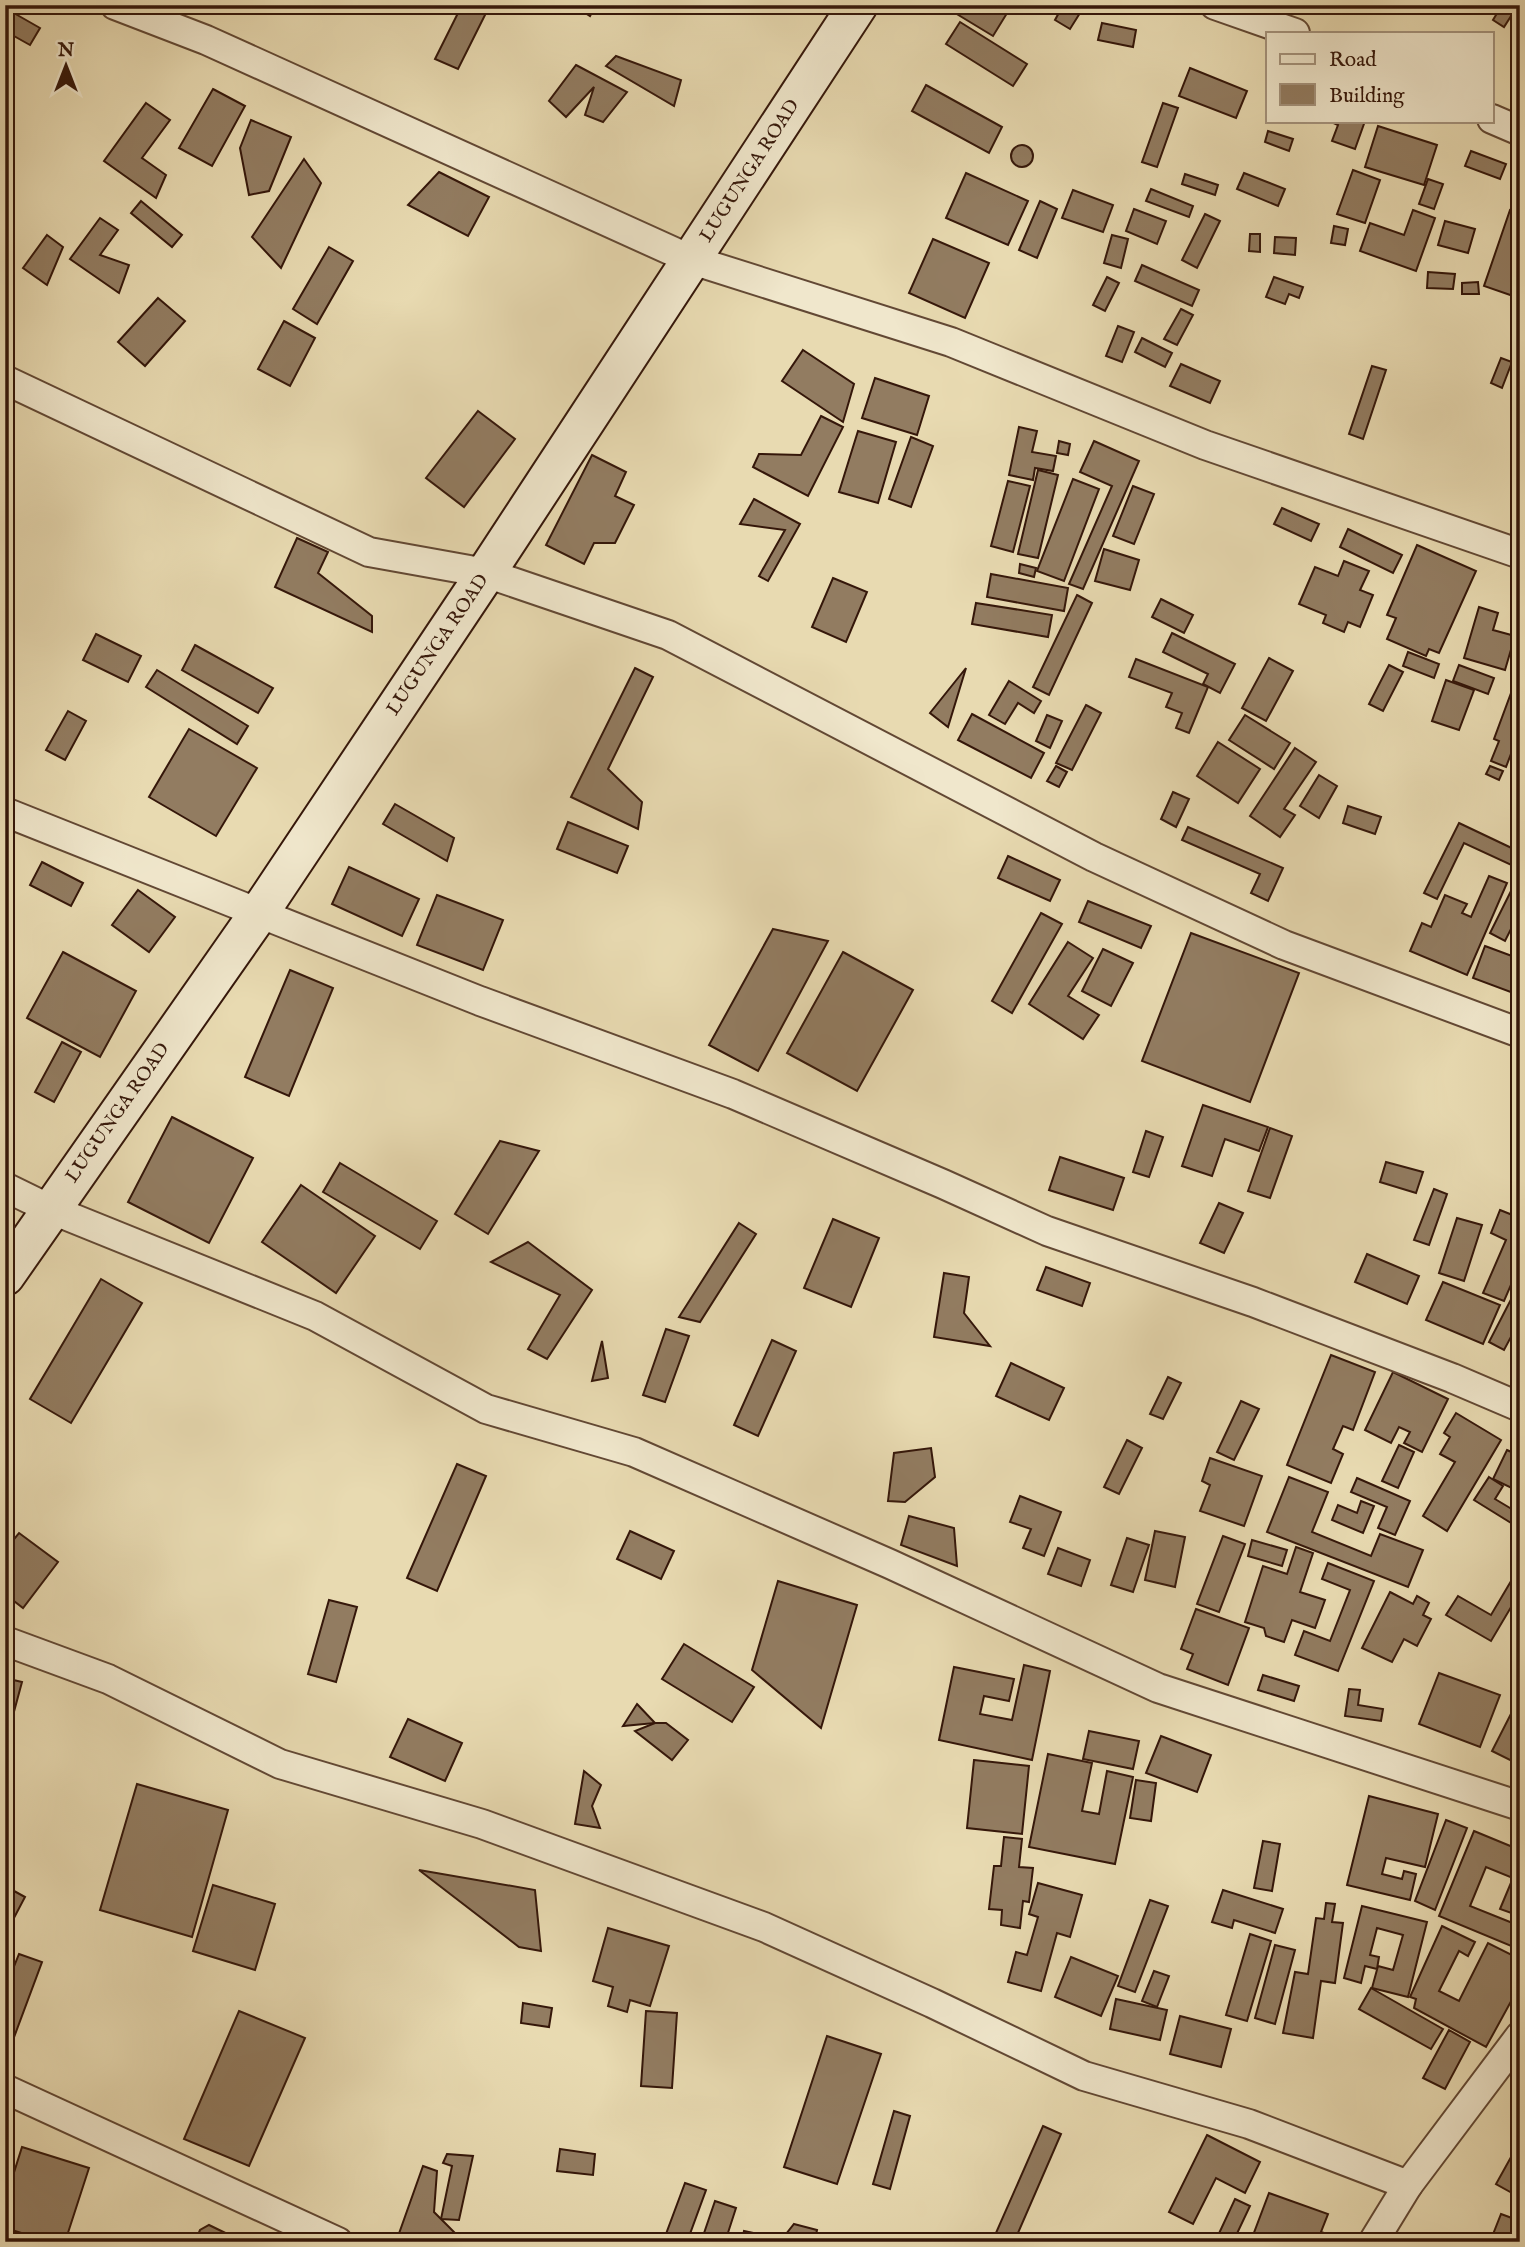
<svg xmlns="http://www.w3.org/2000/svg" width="1525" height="2247" viewBox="0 0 1525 2247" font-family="'IM FELL English',serif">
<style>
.building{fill:#927c61;stroke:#35170a;stroke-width:2}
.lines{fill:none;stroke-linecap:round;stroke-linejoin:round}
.street-casing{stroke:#624834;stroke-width:32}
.secondary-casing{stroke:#35170a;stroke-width:42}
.street{stroke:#f0e7cc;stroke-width:28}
.secondary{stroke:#f0e7cc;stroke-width:38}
.labels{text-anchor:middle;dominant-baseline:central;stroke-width:7;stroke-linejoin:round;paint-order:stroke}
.street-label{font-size:19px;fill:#35170a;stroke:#f0e7cc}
</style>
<rect width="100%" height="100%" fill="#e8dab1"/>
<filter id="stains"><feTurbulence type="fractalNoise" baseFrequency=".00286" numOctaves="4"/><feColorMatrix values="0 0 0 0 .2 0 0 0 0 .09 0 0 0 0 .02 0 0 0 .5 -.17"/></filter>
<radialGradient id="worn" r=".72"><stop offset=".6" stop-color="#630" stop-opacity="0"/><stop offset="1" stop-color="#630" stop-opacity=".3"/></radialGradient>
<g class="building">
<polygon points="462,5 490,5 458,69 435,59"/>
<polygon points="573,5 596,5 590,16"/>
<polygon points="942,5 1012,5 993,36"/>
<polygon points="1055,5 1085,5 1070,29 1055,20 1061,9"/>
<polygon points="1502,5 1518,5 1504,27 1493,20"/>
<polygon points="5,8 40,28 30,45 5,31"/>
<polygon points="960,22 1027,64 1013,86 946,44"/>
<polygon points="1102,23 1136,30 1133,47 1098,40"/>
<polygon points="616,56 681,80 674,106 606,66"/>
<polygon points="576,65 627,92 603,122 585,115 594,87 566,117 549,101"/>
<polygon points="1190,68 1247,91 1236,118 1179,96"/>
<polygon points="926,85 1002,127 989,153 912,111"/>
<polygon points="213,89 245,106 212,166 179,148"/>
<polygon points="146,103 170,120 142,158 166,175 156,198 104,161"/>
<polygon points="1163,103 1178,108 1157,167 1142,162"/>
<polygon points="251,120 291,137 269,191 249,195 240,148"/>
<polygon points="1329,121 1365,121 1355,149 1332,141 1338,125"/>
<polygon points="1378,126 1437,145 1424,185 1365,167"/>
<polygon points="1268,131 1293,139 1289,151 1265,142"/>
<circle cx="1022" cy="156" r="11"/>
<polygon points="1471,151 1506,164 1500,179 1465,166"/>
<polygon points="304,159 321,183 281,268 252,237"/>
<polygon points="1353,170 1380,180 1365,223 1337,214"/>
<polygon points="439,172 489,197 468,236 408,205"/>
<polygon points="966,173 1028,201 1008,245 946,218"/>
<polygon points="1244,173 1285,189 1278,206 1237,189"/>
<polygon points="1185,174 1218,185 1215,195 1182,184"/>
<polygon points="1428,179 1443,184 1434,209 1419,204"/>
<polygon points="1151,189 1193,206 1189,217 1146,201"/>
<polygon points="1073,190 1113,205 1103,232 1062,218"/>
<polygon points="141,201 182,235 172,247 131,213"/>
<polygon points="1040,201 1057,209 1037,258 1019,250"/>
<polygon points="1134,209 1166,221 1157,244 1126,231"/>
<polygon points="1413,210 1435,218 1416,271 1360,251 1370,223 1404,235"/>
<polygon points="1510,210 1520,214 1519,298 1484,286"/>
<polygon points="1205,214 1220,221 1197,268 1182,260"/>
<polygon points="100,218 118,230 100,255 129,265 119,293 70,259"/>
<polygon points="1445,221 1475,229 1468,253 1438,245"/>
<polygon points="1334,226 1348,229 1345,245 1331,243"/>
<polygon points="1250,234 1260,234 1260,252 1249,251"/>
<polygon points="47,235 63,247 47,285 23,268"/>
<polygon points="1112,235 1128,239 1121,268 1104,263"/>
<polygon points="1275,237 1296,238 1295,255 1274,253"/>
<polygon points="933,239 989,263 965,318 909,293"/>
<polygon points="329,247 353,261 317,324 293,309"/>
<polygon points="1142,265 1199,290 1192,306 1135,281"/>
<polygon points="1428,272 1455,274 1453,289 1427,288"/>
<polygon points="1107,277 1119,283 1105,311 1093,305"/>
<polygon points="1274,277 1303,287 1299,298 1289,294 1285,304 1266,297"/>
<polygon points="1478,282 1479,294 1462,294 1462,283"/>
<polygon points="158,298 185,321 145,366 118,342"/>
<polygon points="1181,309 1193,315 1177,345 1164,339"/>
<polygon points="284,321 315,338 290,386 258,369"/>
<polygon points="1118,326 1134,332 1122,362 1106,356"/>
<polygon points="1142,338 1172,353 1165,367 1135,352"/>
<polygon points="803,350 854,384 843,422 782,381"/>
<polygon points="1501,358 1512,362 1502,388 1491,383"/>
<polygon points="1181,364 1220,381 1210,403 1170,386"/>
<polygon points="1372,366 1386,370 1363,439 1349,434"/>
<polygon points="875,378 929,396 917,435 862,418"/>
<polygon points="478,411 515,439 464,507 426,478"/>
<polygon points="821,416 843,427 808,496 753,467 759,454 801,455"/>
<polygon points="1019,427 1037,431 1032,452 1056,456 1053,471 1035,468 1033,480 1009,475"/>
<polygon points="858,431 896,442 878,503 839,492"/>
<polygon points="911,437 933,446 911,507 889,499"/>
<polygon points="1059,441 1070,444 1068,455 1057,453"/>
<polygon points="1094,441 1139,461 1083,589 1069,584 1112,486 1080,472"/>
<polygon points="592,455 626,472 615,496 634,505 615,543 594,543 584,564 546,545"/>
<polygon points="1038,470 1058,475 1038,558 1018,554"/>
<polygon points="1073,479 1099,489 1064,581 1037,571"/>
<polygon points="1008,481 1030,486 1013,552 991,546"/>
<polygon points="1133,486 1154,494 1134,544 1113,536"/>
<polygon points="754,499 800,524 768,581 759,576 785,530 740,524"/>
<polygon points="1282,508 1319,524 1311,541 1274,524"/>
<polygon points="1348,529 1402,555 1393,573 1340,547"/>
<polygon points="297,538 328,552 318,573 372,616 372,632 275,587"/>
<polygon points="1417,545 1476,571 1439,653 1429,649 1426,656 1387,639 1396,618 1387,615"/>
<polygon points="1104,549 1139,560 1130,590 1095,581"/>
<polygon points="1344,561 1369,571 1360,590 1373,595 1360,627 1348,622 1344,632 1323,623 1326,615 1299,604 1315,567 1338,576"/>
<polygon points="1020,564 1036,568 1034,577 1019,573"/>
<polygon points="991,574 1068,588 1064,611 987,597"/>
<polygon points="833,578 867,592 846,642 812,627"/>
<polygon points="1077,595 1092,603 1049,695 1033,687"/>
<polygon points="1161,599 1193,615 1184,633 1152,617"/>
<polygon points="976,603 1052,615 1048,637 972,624"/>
<polygon points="1479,607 1498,613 1493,630 1515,636 1505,670 1464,658"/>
<polygon points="1172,633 1235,664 1220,693 1203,684 1208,674 1163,652"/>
<polygon points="96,634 141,656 128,682 83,660"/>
<polygon points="195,645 273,688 258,713 182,670"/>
<polygon points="1408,652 1439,664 1434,678 1403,666"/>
<polygon points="1269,658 1293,671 1266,721 1242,708"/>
<polygon points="1136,659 1208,687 1189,733 1176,728 1182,713 1166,707 1172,693 1129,677"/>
<polygon points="1389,665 1403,672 1383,711 1369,704"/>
<polygon points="1459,665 1494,678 1488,694 1453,681"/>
<polygon points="635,668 653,677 608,769 642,802 638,829 571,797"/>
<polygon points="966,668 948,727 930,713"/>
<polygon points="157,670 248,726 237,744 146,687"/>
<polygon points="1446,680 1474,690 1459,730 1432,721"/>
<polygon points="1009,681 1041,701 1034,713 1018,703 1005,724 989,715"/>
<polygon points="1514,685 1520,687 1520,730 1506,767 1491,761 1499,741 1494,739"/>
<polygon points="1086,705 1101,713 1072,770 1056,763"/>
<polygon points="68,711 86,721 65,760 46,750"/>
<polygon points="972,714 1044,753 1031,778 958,740"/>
<polygon points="1047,715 1062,721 1050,748 1036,741"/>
<polygon points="1245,715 1290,743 1274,769 1229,740"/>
<polygon points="189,729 257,768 216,836 149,797"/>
<polygon points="1218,742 1260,769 1238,803 1197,776"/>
<polygon points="1295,748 1316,762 1284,809 1295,815 1280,837 1250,816"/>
<polygon points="1056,766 1067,772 1059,787 1047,781"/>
<polygon points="1490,766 1503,771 1499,780 1486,774"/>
<polygon points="1319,775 1337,786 1319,818 1300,806"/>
<polygon points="1173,792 1189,799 1176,827 1161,819"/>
<polygon points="395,804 454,838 447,861 383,824"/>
<polygon points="1348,806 1381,817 1375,834 1343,823"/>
<polygon points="568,822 628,846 617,873 557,849"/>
<polygon points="1459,823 1520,852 1520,869 1464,843 1437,899 1424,893"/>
<polygon points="1188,827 1283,868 1268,901 1251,893 1260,874 1182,840"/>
<polygon points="1008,856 1060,880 1050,901 998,878"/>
<polygon points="42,862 83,883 71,906 30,885"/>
<polygon points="349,867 419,899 402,936 332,904"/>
<polygon points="1520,873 1520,911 1505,941 1490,933"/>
<polygon points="1489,876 1507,883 1467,975 1410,951 1422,923 1431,927 1445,895 1467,904 1462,913 1471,917"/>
<polygon points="138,890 175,917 149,952 112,925"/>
<polygon points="437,895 503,920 483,970 417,945"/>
<polygon points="1088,901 1151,926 1141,948 1079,922"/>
<polygon points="1041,913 1062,924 1012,1013 992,1001"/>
<polygon points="773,929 828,941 758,1071 709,1045"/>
<polygon points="1191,933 1299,973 1250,1102 1142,1061"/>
<polygon points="1068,942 1093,958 1068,996 1099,1015 1083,1039 1029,1004"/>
<polygon points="1485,946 1520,959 1520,985 1516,994 1473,978"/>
<polygon points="1103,949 1133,963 1111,1006 1082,991"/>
<polygon points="63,952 136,991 100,1057 27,1018"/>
<polygon points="843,952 913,990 857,1091 787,1053"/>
<polygon points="290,970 333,988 289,1096 245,1077"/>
<polygon points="62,1042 81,1052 54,1102 35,1092"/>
<polygon points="1203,1105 1268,1127 1259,1151 1225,1139 1212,1176 1182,1166"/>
<polygon points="172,1117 253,1158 209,1243 128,1202"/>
<polygon points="1270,1128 1292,1136 1270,1198 1248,1191"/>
<polygon points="1146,1131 1163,1137 1149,1177 1133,1172"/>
<polygon points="500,1141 539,1151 488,1234 455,1214"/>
<polygon points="1060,1157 1124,1178 1113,1210 1049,1190"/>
<polygon points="1386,1162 1423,1172 1416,1193 1380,1182"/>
<polygon points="340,1163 437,1221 420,1249 323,1192"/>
<polygon points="301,1185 375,1236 336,1293 262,1242"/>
<polygon points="1434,1189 1447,1194 1429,1245 1414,1240"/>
<polygon points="1219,1203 1243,1213 1224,1253 1200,1243"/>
<polygon points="1500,1210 1520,1218 1520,1264 1504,1301 1483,1293 1506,1240 1491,1233"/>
<polygon points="1457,1218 1482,1225 1464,1281 1439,1273"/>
<polygon points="833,1219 879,1238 851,1307 804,1288"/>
<polygon points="739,1223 756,1234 700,1322 679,1317"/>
<polygon points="528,1242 592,1290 547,1359 528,1349 560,1295 491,1262"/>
<polygon points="1367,1254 1419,1276 1407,1304 1355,1282"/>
<polygon points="1046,1267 1090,1283 1082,1306 1037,1290"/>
<polygon points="944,1273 969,1277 964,1313 990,1346 934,1337"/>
<polygon points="101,1279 142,1303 71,1423 30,1399"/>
<polygon points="1443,1282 1500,1305 1483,1344 1426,1320"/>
<polygon points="1520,1282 1520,1320 1504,1350 1489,1342"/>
<polygon points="666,1329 689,1336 665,1402 643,1395"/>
<polygon points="772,1340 796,1351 758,1436 734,1425"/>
<polygon points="602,1341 608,1378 592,1381"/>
<polygon points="1331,1355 1375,1372 1353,1430 1343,1426 1333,1449 1343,1454 1331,1483 1287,1465"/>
<polygon points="1011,1363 1064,1388 1049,1420 996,1396"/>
<polygon points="1393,1372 1448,1399 1422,1452 1404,1443 1410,1432 1399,1427 1391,1443 1365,1430"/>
<polygon points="1168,1377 1181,1383 1163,1419 1150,1414"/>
<polygon points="1241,1401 1259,1409 1234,1460 1217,1452"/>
<polygon points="1456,1413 1501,1440 1447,1531 1423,1516 1455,1462 1440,1454 1450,1437 1444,1433"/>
<polygon points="1127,1440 1142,1448 1119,1494 1104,1487"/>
<polygon points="1399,1445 1414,1452 1398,1488 1382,1481"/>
<polygon points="931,1448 935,1477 905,1502 888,1501 894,1453"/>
<polygon points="1507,1450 1520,1456 1520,1492 1493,1479"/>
<polygon points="1210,1458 1262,1476 1244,1526 1200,1511 1210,1485 1202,1481"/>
<polygon points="457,1464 486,1476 437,1591 407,1578"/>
<polygon points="1289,1477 1328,1492 1312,1532 1371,1556 1380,1534 1423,1550 1408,1587 1267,1532"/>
<polygon points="1489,1477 1503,1486 1495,1499 1520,1514 1520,1520 1516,1526 1474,1500"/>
<polygon points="1357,1478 1410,1501 1395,1535 1378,1528 1387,1507 1351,1492"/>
<polygon points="1020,1496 1061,1512 1044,1556 1023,1548 1031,1529 1010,1522"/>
<polygon points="1361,1501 1374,1506 1363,1533 1332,1520 1338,1505 1357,1513"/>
<polygon points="909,1516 954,1528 957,1566 901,1545"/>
<polygon points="630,1531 674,1551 661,1579 617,1559"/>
<polygon points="1155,1531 1185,1537 1175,1587 1145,1580"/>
<polygon points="19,1533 58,1562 23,1608 5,1594 5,1550"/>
<polygon points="1223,1536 1245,1544 1219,1612 1197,1604"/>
<polygon points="1127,1538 1149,1545 1133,1592 1111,1585"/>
<polygon points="1252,1540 1287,1550 1282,1566 1248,1556"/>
<polygon points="1296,1547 1313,1553 1300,1592 1325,1600 1315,1628 1292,1620 1284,1642 1266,1636 1264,1628 1245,1622 1263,1566 1287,1574"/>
<polygon points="1058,1548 1090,1560 1081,1586 1048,1574"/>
<polygon points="1328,1563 1374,1581 1338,1671 1295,1655 1304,1631 1330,1641 1350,1590 1322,1579"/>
<polygon points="1520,1566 1520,1592 1491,1641 1446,1615 1458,1596 1491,1615"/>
<polygon points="778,1581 857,1605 821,1728 752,1670"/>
<polygon points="1390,1592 1413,1604 1417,1596 1429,1603 1423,1615 1431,1619 1417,1646 1404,1639 1392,1662 1362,1648"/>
<polygon points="329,1600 357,1607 336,1682 308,1674"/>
<polygon points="1196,1609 1249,1628 1228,1685 1187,1669 1193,1654 1181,1649"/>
<polygon points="684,1644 754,1687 732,1722 662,1679"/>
<polygon points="1024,1665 1050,1671 1032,1760 939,1740 954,1667 1014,1679 1009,1701 984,1696 980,1714 1012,1720"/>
<polygon points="1439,1673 1500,1695 1480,1747 1419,1724"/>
<polygon points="1263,1675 1299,1686 1294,1701 1258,1690"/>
<polygon points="5,1678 22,1682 5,1745"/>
<polygon points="1349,1689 1360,1690 1358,1705 1383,1709 1381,1721 1345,1716"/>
<polygon points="637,1704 655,1723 623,1726"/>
<polygon points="1515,1706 1520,1709 1520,1765 1492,1751"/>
<polygon points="408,1719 462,1743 445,1781 390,1757"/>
<polygon points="655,1723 666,1723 688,1740 672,1760 635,1731"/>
<polygon points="1089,1731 1139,1741 1133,1769 1083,1759"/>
<polygon points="1161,1736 1211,1755 1197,1792 1146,1773"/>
<polygon points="1048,1754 1092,1763 1082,1811 1099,1814 1107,1771 1133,1777 1115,1864 1029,1847"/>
<polygon points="974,1760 1029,1766 1022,1834 967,1828"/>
<polygon points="584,1771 601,1785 592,1806 600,1828 575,1824"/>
<polygon points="1136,1780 1156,1783 1151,1821 1130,1818"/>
<polygon points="137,1784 228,1810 192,1937 100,1910"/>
<polygon points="1369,1796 1438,1814 1425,1867 1386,1858 1382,1874 1402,1879 1404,1871 1416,1874 1410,1900 1347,1885"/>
<polygon points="1446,1820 1467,1828 1435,1910 1415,1901"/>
<polygon points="1474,1831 1520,1850 1520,1916 1500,1909 1513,1878 1486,1867 1470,1906 1520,1926 1520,1938 1516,1948 1439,1916"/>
<polygon points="1004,1837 1022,1839 1019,1867 1033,1868 1029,1902 1023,1901 1020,1928 1001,1925 1002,1910 989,1909 994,1866 1001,1866"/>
<polygon points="1263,1841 1280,1844 1272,1891 1254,1888"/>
<polygon points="419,1870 535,1890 541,1951 519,1947"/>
<polygon points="1038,1883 1082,1895 1070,1937 1057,1933 1041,1991 1008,1982 1016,1952 1027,1955 1038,1917 1029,1914"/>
<polygon points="213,1885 275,1904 255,1970 193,1951"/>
<polygon points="5,1886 25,1897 5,1935"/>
<polygon points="1223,1890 1283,1909 1275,1933 1234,1920 1232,1928 1212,1922"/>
<polygon points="1150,1900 1168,1906 1135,1992 1118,1986"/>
<polygon points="1326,1903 1335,1904 1332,1922 1343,1923 1335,1983 1321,1981 1313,2038 1283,2033 1295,1972 1308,1974 1316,1918 1324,1919"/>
<polygon points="1362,1906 1427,1922 1408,1997 1372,1988 1378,1966 1393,1970 1403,1935 1377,1928 1370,1955 1379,1957 1377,1969 1365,1966 1361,1983 1344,1978"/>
<polygon points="1442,1926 1475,1942 1468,1956 1459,1951 1439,1991 1459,2001 1488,1943 1520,1959 1520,1985 1486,2047 1414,2008 1416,1999 1410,1997"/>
<polygon points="608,1928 669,1946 650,2006 630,2000 627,2012 608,2006 613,1987 593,1981"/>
<polygon points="1250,1934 1271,1941 1247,2021 1226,2015"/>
<polygon points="1275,1945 1295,1950 1275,2024 1255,2018"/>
<polygon points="19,1954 42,1962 10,2048 5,2046 5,1989"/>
<polygon points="1071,1957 1118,1976 1101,2016 1055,1997"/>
<polygon points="1154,1971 1169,1976 1157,2007 1142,2001"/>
<polygon points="1371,1988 1443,2029 1431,2049 1359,2009"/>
<polygon points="1116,1999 1167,2010 1160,2040 1110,2029"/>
<polygon points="523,2003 552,2008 549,2027 521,2023"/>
<polygon points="239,2011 305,2038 249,2166 184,2139"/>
<polygon points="646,2011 677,2013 672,2088 641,2086"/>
<polygon points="1180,2016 1231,2029 1221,2067 1170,2054"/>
<polygon points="1449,2030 1470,2042 1445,2089 1423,2078"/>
<polygon points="827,2036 881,2054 837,2184 784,2167"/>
<polygon points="894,2111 910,2116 890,2189 873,2184"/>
<polygon points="1043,2126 1061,2134 1014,2242 992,2242"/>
<polygon points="1207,2135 1260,2162 1245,2193 1216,2178 1193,2224 1169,2212"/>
<polygon points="22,2147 89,2168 65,2242 51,2242 5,2228 5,2201"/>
<polygon points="560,2149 595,2154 593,2175 557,2171"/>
<polygon points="1515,2150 1520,2153 1520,2179 1512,2193 1496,2184"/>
<polygon points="447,2154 473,2156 459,2220 441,2219 452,2166 443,2163"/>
<polygon points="423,2166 437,2171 434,2212 458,2236 456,2242 396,2242"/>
<polygon points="685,2183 706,2190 687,2242 663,2242"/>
<polygon points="1269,2193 1328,2214 1321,2232 1336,2237 1334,2242 1261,2242 1252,2238"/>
<polygon points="1235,2199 1250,2206 1233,2242 1215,2242"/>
<polygon points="715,2201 736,2208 725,2242 701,2242"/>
<polygon points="1501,2214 1520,2221 1520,2242 1490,2242"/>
<polygon points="794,2224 817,2230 815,2240 794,2236 793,2242 742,2241 744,2231 782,2239"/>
<polygon points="209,2225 244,2242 195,2242 200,2230"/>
</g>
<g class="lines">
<g class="street-casing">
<g id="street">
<polyline points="115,5 206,40 692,260 951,342 1205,445 1520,554"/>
<polyline points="1215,5 1295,33"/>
<polyline points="1492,119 1520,131"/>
<polyline points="5,380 369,552 486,573 668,635 1094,857 1284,945 1520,1033"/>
<polyline points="5,812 480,1001 733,1094 943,1184 1047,1231 1253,1302 1452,1378 1520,1407"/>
<polyline points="5,1187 50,1209 315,1316 486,1409 634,1452 890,1564 1158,1688 1520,1806"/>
<polyline points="5,1641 108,1679 280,1764 482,1824 764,1927 932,2003 1084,2076 1249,2124 1408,2185"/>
<polyline points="5,2089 338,2242"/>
<polyline points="1373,2242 1408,2185 1520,2036"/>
</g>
</g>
<g class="secondary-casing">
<polyline id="secondary" points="5,1276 259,913 486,573 858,5"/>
</g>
<use href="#street" class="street"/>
<use href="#secondary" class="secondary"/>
</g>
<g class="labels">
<g class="street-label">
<text transform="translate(750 171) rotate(-57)">LUGUNGA ROAD</text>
<text transform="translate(438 645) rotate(-56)">LUGUNGA ROAD</text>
<text transform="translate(118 1113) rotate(-55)">LUGUNGA ROAD</text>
</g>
</g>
<rect width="1525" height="2247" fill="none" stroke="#e8dab1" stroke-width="28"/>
<rect x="7" y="7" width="1511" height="2233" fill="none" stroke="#35170a" stroke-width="3.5"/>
<rect x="14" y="14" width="1497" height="2219" fill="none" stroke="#35170a" stroke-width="2"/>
<rect x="1266" y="32" width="228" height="91" fill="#f0e7cc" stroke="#a5947e" stroke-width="2"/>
<rect x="1280" y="54" width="35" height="10" fill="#f0e7cc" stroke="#a5947e" stroke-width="2"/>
<text x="1329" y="66" font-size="21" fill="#35170a">Road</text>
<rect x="1280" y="84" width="35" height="21" fill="#927c61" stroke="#a5947e" stroke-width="2"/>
<text x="1329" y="102" font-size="21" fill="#35170a">Building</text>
<g transform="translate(66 66)" stroke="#f0e7cc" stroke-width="5" paint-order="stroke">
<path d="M0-5L12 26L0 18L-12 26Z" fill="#35170a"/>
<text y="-10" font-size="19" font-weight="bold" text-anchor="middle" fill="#35170a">N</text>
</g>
<rect width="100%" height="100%" filter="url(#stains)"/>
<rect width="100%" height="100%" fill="url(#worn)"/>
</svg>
